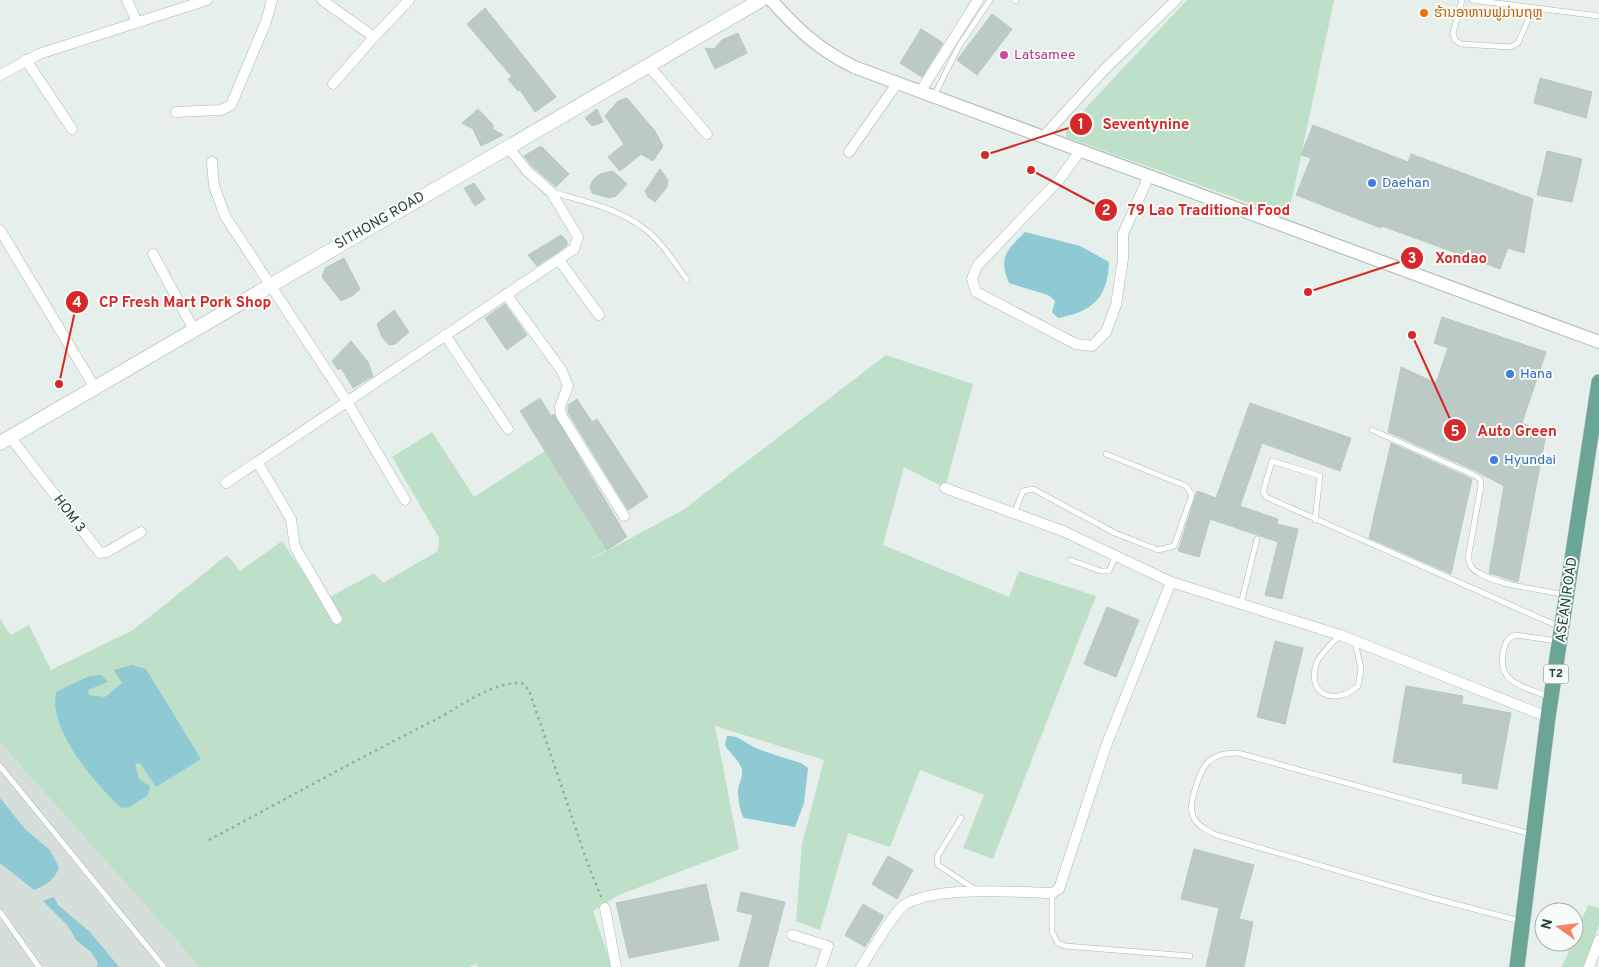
<svg xmlns="http://www.w3.org/2000/svg" width="1599" height="967" viewBox="0 0 1599 967" font-family="Overpass,'Noto Sans Lao',sans-serif">
<style>
.built{fill:#d4dfda}
.green{fill:#bfe0c8}
.water{fill:#8ec9d4}
.building{fill:#bbcac4;stroke:#b8c9c2}
.lines{fill:none;stroke-linecap:round;stroke-linejoin:round}
.service-casing{stroke:#a8b8b2;stroke-width:6}
.minor-casing{stroke:#a8b8b2;stroke-width:11}
.tertiary-casing{stroke:#a8b8b2;stroke-width:14}
.secondary-casing{stroke:#a4bbb3;stroke-width:15}
.primary-casing{stroke:#c2cac8;stroke-width:16}
.path{stroke:#86b3a5;stroke-width:2.5;stroke-dasharray:2.5 4;stroke-linecap:butt}
.service{stroke:#fff;stroke-width:5}
.minor{stroke:#fff;stroke-width:10}
.tertiary{stroke:#fff;stroke-width:12}
.secondary{stroke:#fff;stroke-width:14}
.primary{stroke:#6aa596;stroke-width:15}
.food-dot{fill:#e8710a;stroke:#f7fbf9;stroke-width:2}
.hotel-dot{fill:#d1479c;stroke:#f7fbf9;stroke-width:2}
.shop-dot{fill:#3f7fe0;stroke:#f7fbf9;stroke-width:2}
.labels{text-anchor:middle;dominant-baseline:central;stroke-width:4;stroke-linejoin:round;paint-order:stroke}
.shield{fill:#f7fbf9;stroke:#637a73;stroke-width:1}
.shield-label{font-size:12px;font-weight:bold;fill:#24423a}
.food-label{font-size:14px;fill:#c56008;stroke:#f7fbf9;text-anchor:start}
.hotel-label{font-size:14px;fill:#b23c85;stroke:#f7fbf9;text-anchor:start}
.shop-label{font-size:14px;fill:#366cbe;stroke:#f7fbf9;text-anchor:start}
.street-label{font-size:14px;fill:#24423a;stroke:#f7fbf9}
.leader{fill:none;stroke:#d62828;stroke-width:2}
.callout-dot{fill:#d62828;stroke:#f7fbf9;stroke-width:2}
.mark-label{font-size:15px;text-anchor:middle;font-weight:bold;fill:#fff}
.callout-label{font-size:15px;text-anchor:middle;font-weight:bold;fill:#d62828;stroke:#f7fbf9;stroke-width:4;stroke-linejoin:round;paint-order:stroke}
</style>
<rect width="100%" height="100%" fill="#e6efeb"/>
<polygon class="built" points="0,733 181,945 198,967 0,967"/>
<g class="green">
<polygon points="1187,0 1334,0 1288,217 1066,137 1066,129"/>
<polygon points="886,355 973,384 945,488 904,467 883,545 1009,597 1019,571 1096,596 993,859 963,848 984,795 920,770 890,847 848,833 820,930 796,921 802,844 824,760 715,726 739,849 619,895 593,911 612,967 478,967 477,964 469,967 198,967 181,945 0,742 0,619 11,635 29,625 51,670 133,630 227,555 240,571 282,541 321,599 330,597 374,573 383,583 438,551 439,538 392,457 432,432 474,497 545,451 607,550 571,570 683,510"/>
<polygon points="1588,905 1599,908 1599,925 1583,967 1562,967"/>
</g>
<g class="water">
<path d="M1025,232L1080,246L1109,262C1108,298 1092,312 1058,318L1052,312L1055,301L1048,295L1009,283C998,257 1007,250 1025,232Z"/>
<path d="M132,665L146,669L201,759L156,787L140,763L135,764L139,779L150,786L148,795L130,807L121,808C95,783 48,730 56,692L89,676L101,675L108,682L88,690L89,695L105,697L122,683L114,670Z"/>
<path d="M727,736C739,735 746,744 756,748C770,754 786,758 801,763L808,768L804,803L795,827L744,818C740,813 738,798 738,791C738,784 743,778 742,771C741,761 730,754 725,745Z"/>
<path d="M0,798L25,829L50,850L59,867C56,879 45,886 34,890L0,863Z"/>
<polygon points="54,897 58,905 90,932 119,967 97,967 98,963 92,953 76,940 68,926 43,901"/>
</g>
<g class="building">
<polygon points="485,8 556,97 535,112 520,90 518,91 508,79 512,77 467,24"/>
<polygon points="992,14 1012,29 977,75 957,60"/>
<polygon points="921,29 943,43 922,77 900,63"/>
<polygon points="738,33 747,53 715,69 705,48 714,49 722,40"/>
<polygon points="1540,78 1592,92 1586,118 1534,103"/>
<polygon points="627,98 655,131 663,146 653,161 641,154 620,171 608,157 624,144 605,116 618,101"/>
<polygon points="478,109 493,125 493,129 503,135 481,146 473,129 462,123"/>
<polygon points="597,109 603,122 592,126 585,118"/>
<polygon points="1313,125 1408,162 1411,154 1533,199 1524,253 1508,248 1500,269 1382,226 1381,228 1296,195 1311,158 1301,155"/>
<polygon points="541,146 569,174 556,187 532,166 524,156"/>
<polygon points="1547,151 1582,159 1572,202 1537,195"/>
<polygon points="660,169 668,180 667,187 655,202 648,197 645,191"/>
<polygon points="613,171 627,184 616,196 609,198 592,193 590,187 593,180 600,174"/>
<polygon points="474,183 485,199 475,206 464,188"/>
<polygon points="561,235 567,241 567,246 537,266 528,255"/>
<polygon points="344,258 360,289 352,296 341,301 322,277 325,268"/>
<polygon points="505,304 527,335 507,350 485,318"/>
<polygon points="394,310 409,332 395,344 389,345 382,337 377,324"/>
<polygon points="1442,317 1546,352 1522,423 1546,434 1518,582 1489,573 1504,486 1476,471 1388,432 1401,367 1436,383 1448,348 1434,343"/>
<polygon points="351,341 368,362 373,376 353,388 341,368 338,370 332,361"/>
<polygon points="540,398 551,416 554,414 627,537 607,550 520,411"/>
<polygon points="577,399 592,422 597,419 648,497 628,510 568,413 568,405"/>
<polygon points="1250,403 1351,438 1340,471 1262,443 1240,506 1278,519 1277,524 1298,529 1282,599 1265,595 1278,542 1210,519 1199,557 1178,551 1197,491 1216,498"/>
<polygon points="1391,443 1472,479 1451,574 1369,538"/>
<polygon points="1107,607 1139,620 1116,677 1084,664"/>
<polygon points="1275,641 1303,648 1285,724 1257,717"/>
<polygon points="1406,686 1463,696 1462,704 1511,713 1497,789 1462,783 1463,774 1393,762"/>
<polygon points="1194,849 1254,865 1239,919 1253,922 1244,967 1206,967 1219,908 1181,899"/>
<polygon points="888,856 913,870 897,899 872,884"/>
<polygon points="706,884 719,940 629,958 616,903"/>
<polygon points="741,892 785,902 768,967 739,967 753,915 737,911"/>
<polygon points="863,904 884,916 865,947 845,935"/>
</g>
<g class="lines">
<g class="service-casing">
<g id="service">
<polyline points="1014,0 1016,1"/>
<polyline points="1462,0 1453,33 1455,40 1461,44 1510,47 1518,43 1533,8"/>
<polyline points="1472,0 1599,16"/>
<polyline points="934,96 959,46 990,0"/>
<path d="M552,192C582,201 617,208 642,227C661,240 674,262 687,280"/>
<path d="M1372,430L1474,475L1480,479L1481,486L1468,558C1470,565 1472,570 1479,573C1500,586 1540,589 1565,595"/>
<polyline points="1014,514 1023,491 1033,489 1115,533 1158,550 1174,546 1192,495 1186,486 1106,454"/>
<polyline points="1315,520 1320,476 1272,461 1263,492 1266,497 1560,627"/>
<polyline points="1070,560 1101,571 1109,571 1115,557"/>
<polyline points="1241,604 1257,539"/>
<path d="M1340,635C1332,643 1322,652 1317,662C1305,694 1334,707 1358,686L1361,669L1355,641"/>
<path d="M1549,697C1526,687 1497,684 1503,653C1505,644 1506,638 1516,635L1557,641"/>
<polyline points="0,766 164,967"/>
<polyline points="961,818 937,857 938,865 976,890"/>
<polyline points="1052,893 1052,932 1058,943 1065,946 1190,956"/>
<polyline points="0,912 39,967"/>
<path d="M1520,921L1432,898L1216,835C1208,831 1196,825 1193,816C1190,808 1192,801 1194,793C1201,767 1208,752 1238,753L1531,834"/>
</g>
</g>
<g class="minor-casing">
<g id="minor">
<polyline points="127,0 137,22"/>
<polyline points="322,0 374,37"/>
<polyline points="26,60 72,129"/>
<polyline points="649,66 707,134"/>
<polyline points="0,75 39,54 207,0"/>
<polyline points="333,84 374,37 409,0"/>
<polyline points="920,92 978,0"/>
<polyline points="176,112 221,110 231,105 266,22 272,0"/>
<polyline points="1043,137 1104,70 1176,0"/>
<polyline points="1080,151 1059,180 977,266 972,279 976,292 1076,344 1092,346 1106,332 1116,305 1123,259 1123,234 1149,176"/>
<polyline points="849,152 896,85"/>
<polyline points="212,162 214,186 225,216 346,400 405,500"/>
<polyline points="0,230 95,388"/>
<polyline points="153,254 194,330"/>
<polyline points="559,260 599,315"/>
<polyline points="506,294 562,371 568,386 560,407 561,415 624,516"/>
<polyline points="445,335 508,429"/>
<polyline points="10,437 100,553 107,552 141,532"/>
<polyline points="258,463 291,519 295,547 337,619"/>
<polyline points="226,483 574,249 578,237 551,192 527,171 509,148"/>
<polyline points="945,488 1063,531 1171,582 1340,635 1548,717"/>
<polyline points="605,908 616,967"/>
<polyline points="792,935 828,946 821,967"/>
<path d="M861,967C870,954 892,915 902,907C929,885 1017,892 1052,893L1059,889L1106,746L1171,582"/>
<polyline points="1589,967 1599,940"/>
</g>
</g>
<g class="tertiary-casing">
<path id="tertiary" d="M771,0C797,29 818,49 854,67L1599,342"/>
</g>
<g class="secondary-casing">
<polyline id="secondary" points="0,443 761,0"/>
</g>
<g class="primary-casing">
<polyline id="primary" points="1517,967 1548,717 1599,382"/>
</g>
<path class="path" d="M209,840C284,800 359,758 435,720C463,705 489,683 522,683L529,690L587,862L602,899"/>
<use href="#service" class="service"/>
<use href="#minor" class="minor"/>
<use href="#tertiary" class="tertiary"/>
<use href="#secondary" class="secondary"/>
<use href="#primary" class="primary"/>
</g>
<circle class="food-dot" cx="1424" cy="13" r="5"/>
<circle class="hotel-dot" cx="1004" cy="55" r="5"/>
<g class="shop-dot">
<circle cx="1372" cy="183" r="5"/>
<circle cx="1510" cy="374" r="5"/>
<circle cx="1494" cy="460" r="5"/>
</g>
<g class="labels">
<rect class="shield" x="1543.5" y="664.5" width="25" height="19" rx="4"/>
<g class="shield-label">
<text x="1556" y="674">T2</text>
</g>
<g class="food-label">
<text x="1434" y="13">ຮ້ານອາຫານຟູມ່ານຖຫຼ</text>
</g>
<g class="hotel-label">
<text x="1014" y="55">Latsamee</text>
</g>
<g class="shop-label">
<text x="1382" y="183">Daehan</text>
<text x="1520" y="374">Hana</text>
<text x="1504" y="460">Hyundai</text>
</g>
<g class="street-label">
<text transform="translate(380 221) rotate(-30)">SITHONG ROAD</text>
<text transform="translate(69 514) rotate(53)">HOM 3</text>
<text transform="translate(1567 600) rotate(-82)">ASEAN ROAD</text>
</g>
</g>
<path class="leader" d="M985 155L1081 124M1031 170L1106 210M1308 292L1412 258M59 384L77 302M1412 335L1455 430"/>
<g class="callout-dot">
<circle cx="985" cy="155" r="5"/>
<circle cx="1031" cy="170" r="5"/>
<circle cx="1308" cy="292" r="5"/>
<circle cx="59" cy="384" r="5"/>
<circle cx="1412" cy="335" r="5"/>
<circle cx="1081" cy="124" r="12"/>
<circle cx="1106" cy="210" r="12"/>
<circle cx="1412" cy="258" r="12"/>
<circle cx="77" cy="302" r="12"/>
<circle cx="1455" cy="430" r="12"/>
</g>
<g class="mark-label">
<text x="1081" y="129">1</text>
<text x="1106" y="215">2</text>
<text x="1412" y="263">3</text>
<text x="77" y="307">4</text>
<text x="1455" y="436">5</text>
</g>
<g class="callout-label">
<text x="1146" y="129">Seventynine</text>
<text x="1209" y="215">79 Lao Traditional Food</text>
<text x="1461" y="263">Xondao</text>
<text x="185" y="307">CP Fresh Mart Pork Shop</text>
<text x="1517" y="436">Auto Green</text>
</g>
<g transform="translate(1559 927) rotate(284)"><circle r="24" fill="#f7fbf9" stroke="#a3b1ad"/>
<path d="M0-4L9 19L0 12L-9 19Z" fill="#f4845f"/>
<text y="-8" font-size="14" font-weight="bold" text-anchor="middle" fill="#24423a">N</text>
</g>
</svg>
